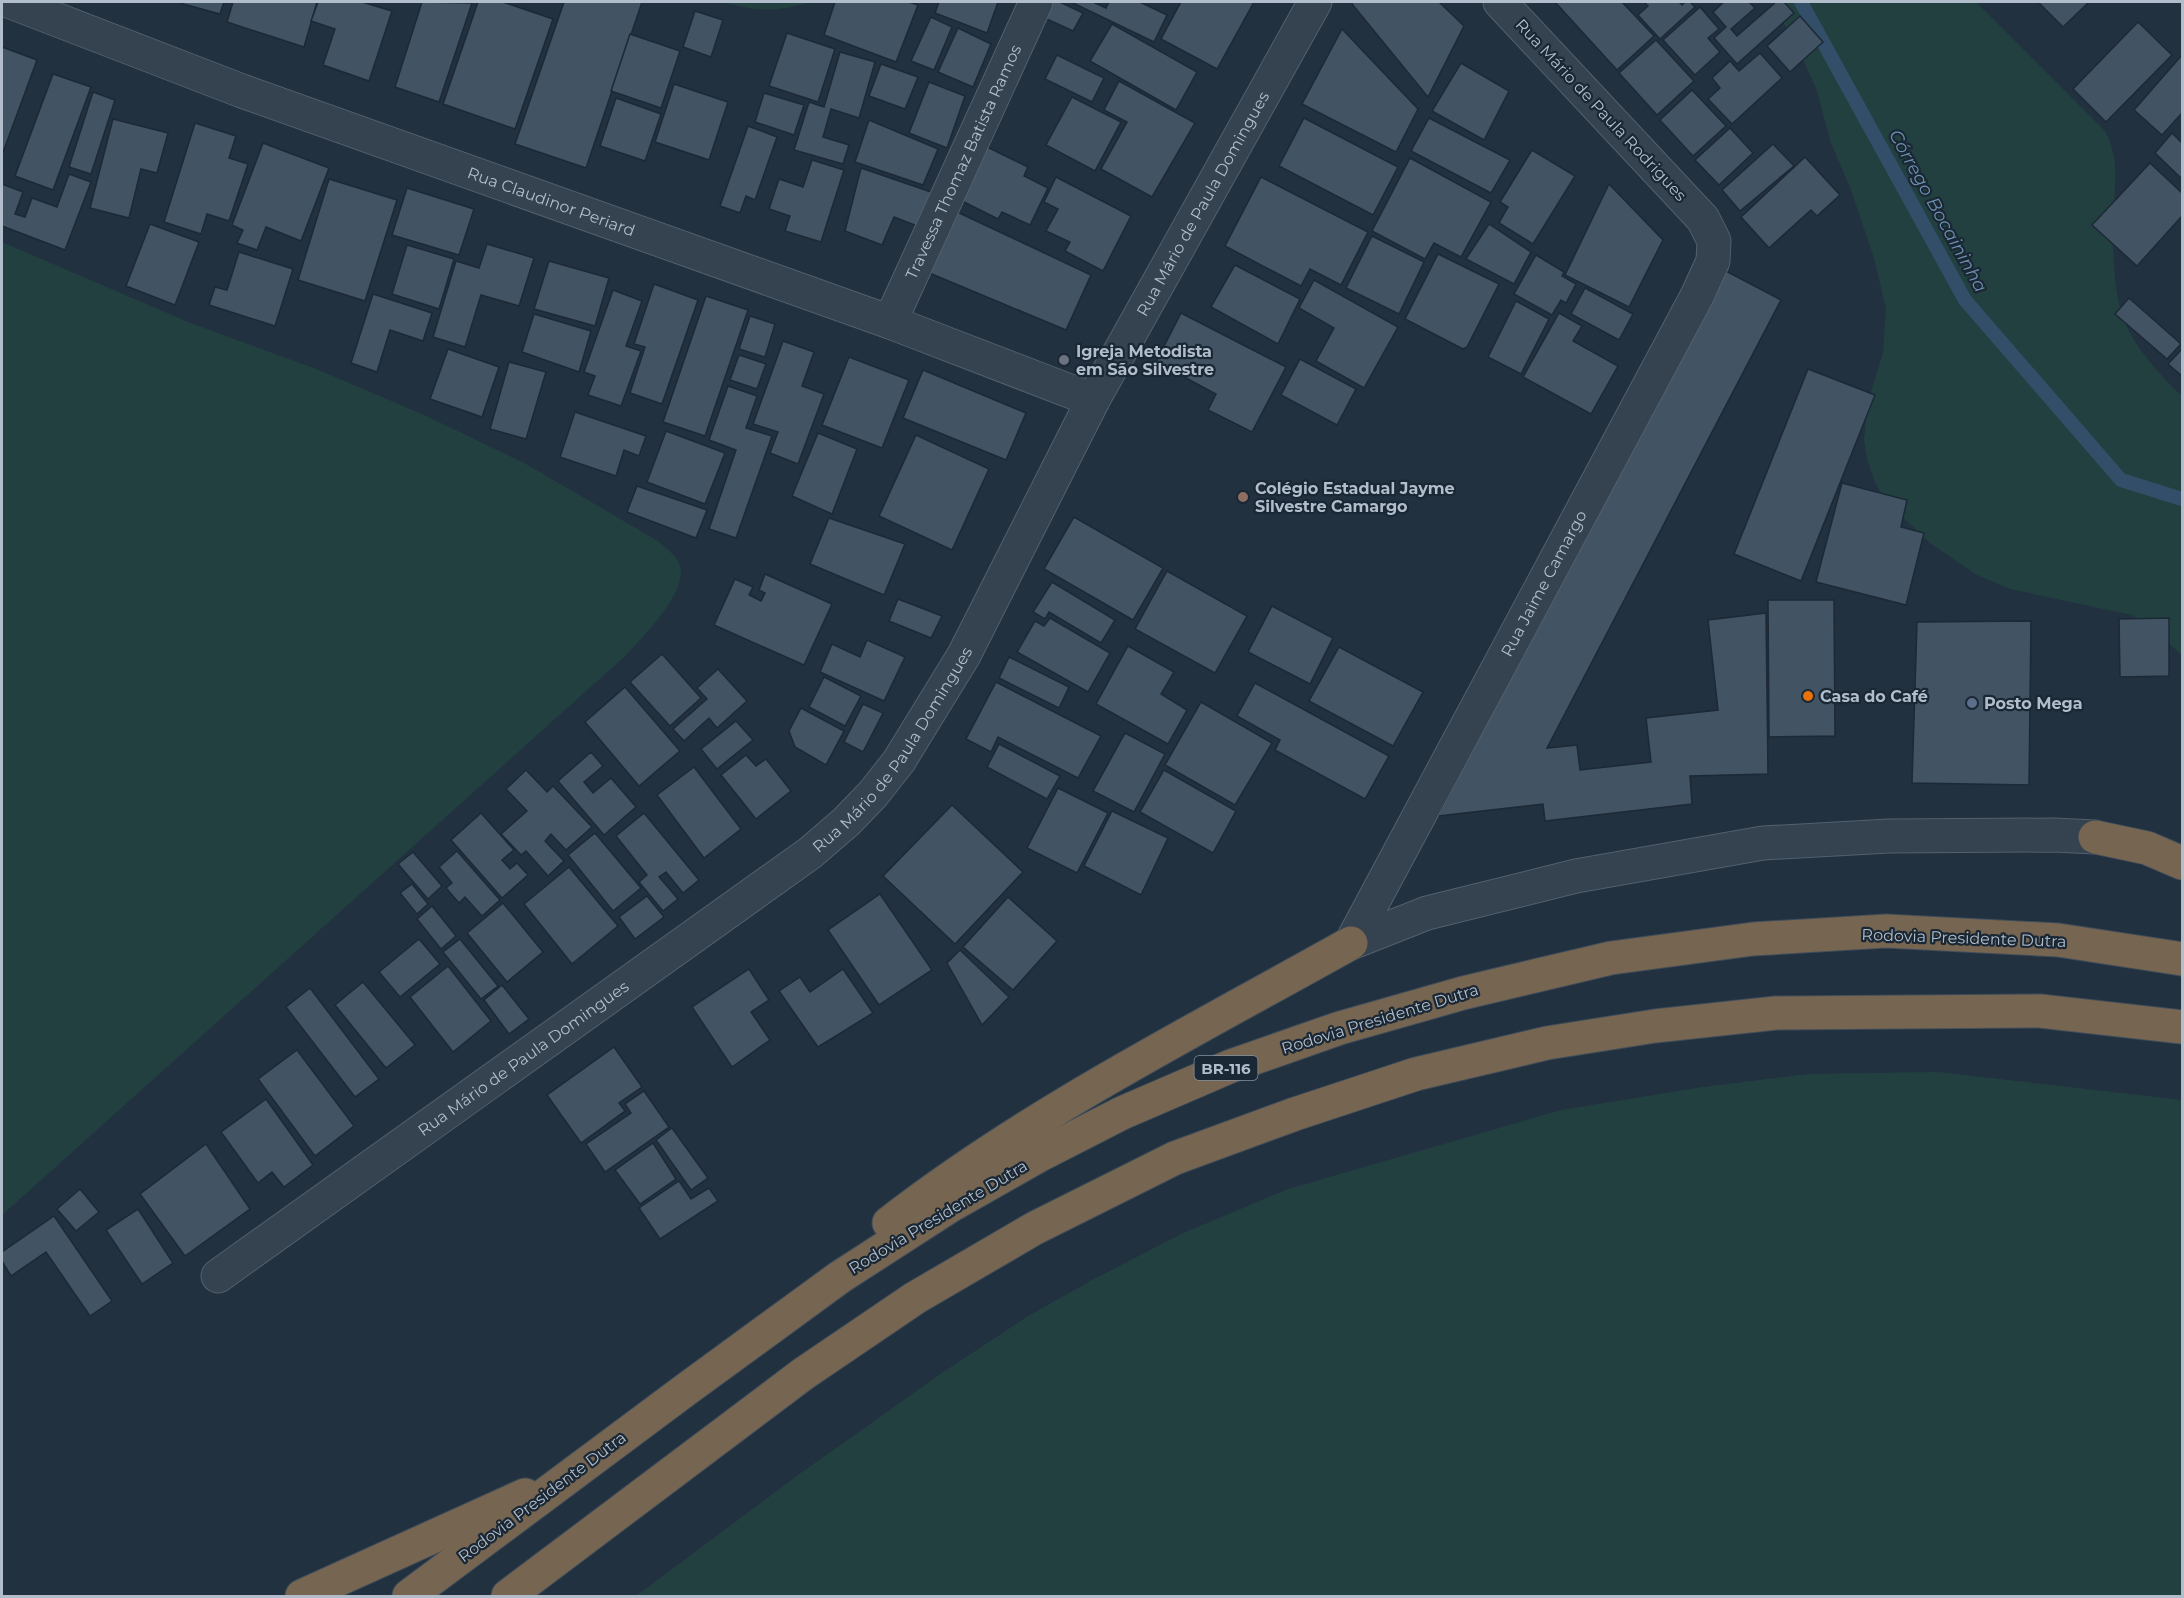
<svg xmlns="http://www.w3.org/2000/svg" width="2184" height="1598" viewBox="0 0 2184 1598" font-family="Montserrat,sans-serif">
<style>
.green{fill:#234041}
.lines{fill:none;stroke-linecap:round;stroke-linejoin:round}
.stream{stroke:#334e69;stroke-width:14}
.building{fill:#425364;stroke:#1c2936;stroke-width:1.5}
.street-casing{stroke:#53606d;stroke-width:35}
.highway-casing{stroke:#404d5a;stroke-width:35}
.street{stroke:#35424f;stroke-width:33}
.highway{stroke:#766551;stroke-width:33}
.worship-dot{fill:#6b7280;stroke:#1a2734;stroke-width:2}
.education-dot{fill:#8d6e63;stroke:#1a2734;stroke-width:2}
.food-dot{fill:#e8710a;stroke:#1a2734;stroke-width:2}
.service-dot{fill:#5c6f8a;stroke:#1a2734;stroke-width:2}
.labels{text-anchor:middle;dominant-baseline:central;stroke-width:4.5;stroke-linejoin:round;paint-order:stroke}
.shield{fill:#1a2734;stroke:#84909d;stroke-width:1.5}
.shield-label{font-size:15px;font-weight:bold;fill:#b1bdca}
.street-label{font-size:16px;fill:#b1bdca;stroke:#1a2734}
.poi-label{font-size:16px;font-weight:bold;fill:#b1bdca;stroke:#1a2734;text-anchor:start}
.water-label{font-size:18px;font-style:italic;fill:#6e91b1;stroke:#1a2734}
</style>
<rect width="100%" height="100%" fill="#213140"/>
<g class="green">
<path d="M724,2H810C778,12 756,12 724,2Z"/>
<path d="M1771,2H1976L2104,130C2119,155 2115,178 2114,206C2113,243 2111,284 2124,320C2134,347 2162,377 2182,396V655L2151,628L2132,615L2010,589L1977,575L1930,543L1885,500L1875,482L1867,459L1864,440L1868,401L1883,353L1886,309L1874,258L1851,190L1831,143L1816,88L1793,39Z"/>
<path d="M2,242L188,322L316,369L422,414L526,464L658,541C666,548 677,556 680,566C688,592 641,639 624,657L2,1215Z"/>
<polygon points="1938,1072 2182,1100 2182,1596 636,1596 798,1475 942,1373 1028,1316 1096,1278 1181,1234 1288,1189 1561,1110 1703,1087 1808,1074"/>
</g>
<g class="lines">
<polyline class="stream" points="1801,2 1965,300 2121,480 2182,499"/>
</g>
<g class="building">
<polygon points="176,2 224,2 220,14"/>
<polygon points="233,2 317,2 304,47 227,22"/>
<polygon points="318,2 362,2 392,11 369,81 323,65 335,29 311,21"/>
<polygon points="422,2 472,3 439,102 395,87"/>
<polygon points="478,2 503,2 553,19 515,129 443,104"/>
<polygon points="564,2 642,2 586,168 515,144"/>
<polygon points="835,2 909,2 918,5 896,62 824,35"/>
<polygon points="939,2 998,2 987,33 935,13"/>
<polygon points="1045,2 1060,2 1083,13 1073,31 1038,15"/>
<polygon points="1071,2 1093,2 1106,8 1109,2 1140,2 1167,15 1154,42"/>
<polygon points="1181,2 1254,2 1217,69 1161,39"/>
<polygon points="1353,2 1439,2 1464,26 1428,97 1352,4"/>
<polygon points="1555,2 1622,2 1654,36 1617,70"/>
<polygon points="1644,2 1679,2 1682,5 1685,2 1690,2 1695,7 1660,39 1638,15 1648,6"/>
<polygon points="1724,2 1749,2 1755,8 1731,29 1737,36 1776,2 1784,2 1794,13 1737,64 1714,38 1726,27 1713,12"/>
<polygon points="2038,2 2089,2 2063,27"/>
<polygon points="1700,7 1719,29 1708,38 1720,52 1695,75 1663,40"/>
<polygon points="695,11 723,20 711,57 683,47"/>
<polygon points="1800,16 1823,42 1790,72 1767,46"/>
<polygon points="931,17 952,27 934,70 911,61"/>
<polygon points="2138,22 2172,55 2106,122 2073,89"/>
<polygon points="1112,24 1197,72 1176,110 1090,61"/>
<polygon points="958,28 991,44 973,87 938,72"/>
<polygon points="1342,29 1418,109 1396,152 1302,104"/>
<polygon points="787,33 835,49 818,102 769,86"/>
<polygon points="630,34 680,51 661,108 611,91"/>
<polygon points="1656,40 1694,81 1657,115 1619,73"/>
<polygon points="2,47 37,60 2,155"/>
<polygon points="840,52 875,62 859,118 831,109 823,137 849,145 843,164 794,150 809,102 824,107"/>
<polygon points="1760,53 1782,78 1732,124 1708,99 1720,88 1712,78 1730,61 1739,71"/>
<polygon points="1057,55 1104,78 1092,102 1045,79"/>
<polygon points="2182,55 2182,113 2162,135 2134,110"/>
<polygon points="1461,63 1509,91 1484,140 1432,111"/>
<polygon points="881,64 918,77 905,109 869,96"/>
<polygon points="53,74 91,87 53,190 15,176"/>
<polygon points="1119,81 1195,123 1152,197 1101,169 1127,122 1104,110"/>
<polygon points="929,82 965,96 947,148 909,133"/>
<polygon points="674,84 728,102 709,160 655,142"/>
<polygon points="1692,90 1726,126 1693,156 1660,120"/>
<polygon points="93,92 115,100 91,174 69,167"/>
<polygon points="764,93 804,105 794,135 755,122"/>
<polygon points="1072,97 1121,122 1095,171 1046,145"/>
<polygon points="616,98 661,114 645,161 600,146"/>
<polygon points="1304,118 1398,167 1373,215 1279,166"/>
<polygon points="1429,118 1510,160 1491,193 1411,151"/>
<polygon points="113,119 168,133 157,173 141,169 129,218 90,208"/>
<polygon points="869,120 938,149 923,185 855,162"/>
<polygon points="195,123 236,136 229,158 248,164 229,221 207,214 201,234 164,222"/>
<polygon points="748,126 777,137 755,200 746,196 740,213 720,206"/>
<polygon points="1730,128 1753,153 1719,185 1695,160"/>
<polygon points="2172,133 2182,143 2182,179 2155,153"/>
<polygon points="263,143 329,168 301,241 266,227 257,250 237,243 243,230 232,225"/>
<polygon points="1773,144 1794,166 1740,211 1722,190"/>
<polygon points="983,145 1028,167 1024,176 1048,188 1030,225 1002,212 998,219 956,198"/>
<polygon points="1532,150 1575,176 1533,244 1499,223 1508,207 1500,202"/>
<polygon points="1805,157 1840,195 1817,216 1811,210 1769,248 1741,217"/>
<polygon points="1410,158 1491,202 1461,257 1434,243 1425,259 1372,231"/>
<polygon points="812,160 844,170 821,242 785,231 790,216 769,209 779,179 803,187"/>
<polygon points="2150,163 2182,193 2182,216 2137,266 2092,225"/>
<polygon points="861,168 931,192 917,226 894,217 882,245 845,231"/>
<polygon points="69,174 91,182 65,250 2,226 2,184 23,192 15,214 25,217 32,198 57,207"/>
<polygon points="1056,177 1131,216 1103,271 1065,251 1070,242 1046,231 1058,209 1044,202"/>
<polygon points="1261,177 1368,232 1341,285 1310,269 1301,286 1225,246"/>
<polygon points="329,179 397,200 365,301 298,280"/>
<polygon points="1609,184 1663,240 1629,307 1565,275"/>
<polygon points="407,188 474,209 459,255 392,235"/>
<polygon points="953,210 1091,275 1066,330 927,272"/>
<polygon points="150,224 199,242 175,305 126,286"/>
<polygon points="1489,224 1531,252 1514,284 1466,259"/>
<polygon points="1372,236 1424,262 1399,314 1346,288"/>
<polygon points="487,244 534,258 519,306 481,295 465,347 433,337 456,261 479,268"/>
<polygon points="407,245 454,259 439,309 392,294"/>
<polygon points="239,252 293,269 275,326 209,305 215,287 227,290"/>
<polygon points="1438,254 1499,284 1467,347 1463,349 1405,319"/>
<polygon points="1536,255 1564,272 1562,276 1576,284 1566,303 1561,300 1552,315 1514,294"/>
<polygon points="549,261 609,278 595,326 534,309"/>
<polygon points="1235,265 1300,299 1278,344 1211,307"/>
<polygon points="1724,270 1781,300 1547,748 1577,745 1580,770 1651,762 1646,718 1718,710 1708,620 1766,613 1768,774 1690,776 1692,804 1545,821 1543,804 1438,816"/>
<polygon points="1314,280 1398,327 1364,388 1316,361 1334,328 1299,308"/>
<polygon points="654,284 698,300 662,404 630,393 645,347 634,344"/>
<polygon points="1585,288 1633,314 1619,340 1571,314"/>
<polygon points="613,290 642,301 626,346 641,351 621,406 588,395 595,376 584,372"/>
<polygon points="373,294 432,313 423,341 390,330 377,372 351,363"/>
<polygon points="706,296 748,310 705,436 663,422"/>
<polygon points="2129,298 2181,344 2167,359 2115,314"/>
<polygon points="1516,301 1549,319 1521,374 1488,357"/>
<polygon points="1181,313 1286,367 1252,432 1208,410 1216,394 1156,362"/>
<polygon points="1559,313 1582,326 1573,341 1618,366 1591,414 1523,377"/>
<polygon points="534,314 591,331 579,372 522,352"/>
<polygon points="750,316 775,324 765,357 739,349"/>
<polygon points="783,341 814,352 802,386 824,394 798,464 770,453 778,432 753,424"/>
<polygon points="448,349 499,367 482,417 430,399"/>
<polygon points="2182,349 2182,376 2168,364"/>
<polygon points="739,355 766,364 757,389 730,380"/>
<polygon points="849,357 909,380 882,448 822,425"/>
<polygon points="1300,359 1356,389 1337,425 1281,395"/>
<polygon points="509,362 546,372 526,439 490,429"/>
<polygon points="1808,369 1875,395 1801,581 1734,554"/>
<polygon points="923,370 1026,413 1006,460 903,418"/>
<polygon points="728,386 757,396 746,428 772,436 736,538 709,529 736,450 709,440"/>
<polygon points="575,412 646,436 639,456 624,450 616,476 560,457"/>
<polygon points="666,431 725,453 705,504 647,482"/>
<polygon points="818,433 857,449 832,514 792,496"/>
<polygon points="916,435 989,469 952,550 879,516"/>
<polygon points="1842,483 1907,500 1901,527 1924,533 1906,605 1816,582"/>
<polygon points="637,486 707,510 696,538 627,512"/>
<polygon points="1074,517 1163,568 1133,620 1044,569"/>
<polygon points="829,518 905,544 884,595 810,564"/>
<polygon points="1167,571 1247,616 1215,673 1135,629"/>
<polygon points="765,574 832,604 804,665 714,625 735,579 753,587 749,595 761,601 765,593 759,590"/>
<polygon points="1052,582 1115,620 1101,643 1049,612 1045,619 1033,612"/>
<polygon points="898,599 942,616 931,638 889,621"/>
<polygon points="1768,600 1834,600 1835,736 1769,737"/>
<polygon points="1272,606 1333,638 1310,684 1248,652"/>
<polygon points="1050,618 1110,653 1088,692 1017,652 1035,621 1044,626"/>
<polygon points="2169,618 2169,676 2120,677 2119,619"/>
<polygon points="2031,621 2029,785 1912,783 1917,622"/>
<polygon points="867,640 905,657 884,701 820,672 832,644 860,657"/>
<polygon points="1128,646 1174,672 1161,694 1187,710 1168,744 1096,704"/>
<polygon points="1339,647 1423,692 1393,746 1309,701"/>
<polygon points="662,654 701,698 670,726 630,682"/>
<polygon points="1009,657 1069,687 1059,708 999,678"/>
<polygon points="718,669 747,701 717,728 709,718 684,741 673,729 707,699 697,688"/>
<polygon points="824,677 861,696 845,726 809,707"/>
<polygon points="996,682 1101,736 1078,778 998,737 991,752 966,739"/>
<polygon points="1255,683 1389,756 1365,799 1275,750 1280,740 1237,716"/>
<polygon points="625,687 680,751 639,786 585,722"/>
<polygon points="1201,702 1272,743 1235,805 1165,765"/>
<polygon points="863,704 883,713 863,752 844,742"/>
<polygon points="801,708 844,731 826,765 795,747 789,731"/>
<polygon points="736,721 753,740 717,769 701,749"/>
<polygon points="1125,733 1165,754 1134,812 1093,791"/>
<polygon points="999,744 1060,776 1047,799 987,767"/>
<polygon points="591,752 603,766 584,782 593,793 611,778 636,807 604,835 558,781"/>
<polygon points="746,755 756,766 766,759 791,791 756,819 721,775"/>
<polygon points="694,767 741,829 704,858 657,795"/>
<polygon points="526,770 547,792 553,786 592,827 566,850 551,834 545,841 564,861 548,876 526,851 521,855 501,834 527,811 506,789"/>
<polygon points="1164,770 1236,811 1213,853 1140,812"/>
<polygon points="1058,788 1108,813 1077,873 1027,848"/>
<polygon points="952,805 1023,872 955,944 883,876"/>
<polygon points="1112,811 1168,838 1141,895 1084,866"/>
<polygon points="481,813 514,850 502,860 510,869 517,863 528,875 502,898 451,840"/>
<polygon points="644,813 699,880 683,893 666,872 659,877 678,899 663,911 639,882 647,875 616,836"/>
<polygon points="595,833 641,888 613,911 568,855"/>
<polygon points="457,851 500,900 482,916 465,897 459,903 446,888 452,883 439,867"/>
<polygon points="413,852 442,886 428,899 398,864"/>
<polygon points="569,867 618,926 572,964 524,904"/>
<polygon points="412,884 428,904 417,914 400,893"/>
<polygon points="880,894 932,970 879,1005 828,930"/>
<polygon points="647,896 664,917 635,939 619,917"/>
<polygon points="1008,897 1057,941 1013,990 963,947"/>
<polygon points="503,903 543,952 507,982 467,933"/>
<polygon points="432,906 456,936 441,949 417,919"/>
<polygon points="419,939 440,964 400,997 379,972"/>
<polygon points="460,939 498,986 481,999 443,952"/>
<polygon points="960,950 1009,997 982,1025 947,963"/>
<polygon points="448,966 491,1021 453,1052 410,997"/>
<polygon points="749,969 769,1000 751,1012 770,1040 732,1067 692,1007"/>
<polygon points="843,969 873,1013 818,1047 779,991 800,977 810,992"/>
<polygon points="363,982 415,1045 386,1068 335,1005"/>
<polygon points="502,985 529,1019 509,1034 484,1000"/>
<polygon points="310,988 379,1079 355,1097 286,1007"/>
<polygon points="614,1047 642,1087 619,1103 625,1111 581,1143 547,1095"/>
<polygon points="297,1050 354,1126 315,1156 258,1079"/>
<polygon points="644,1091 669,1127 605,1172 586,1144 631,1113 625,1104"/>
<polygon points="266,1099 313,1165 284,1187 272,1172 258,1183 221,1132"/>
<polygon points="672,1128 708,1178 691,1190 656,1140"/>
<polygon points="653,1143 676,1179 640,1204 615,1170"/>
<polygon points="206,1144 250,1209 185,1256 140,1194"/>
<polygon points="679,1181 691,1199 709,1188 718,1201 660,1239 639,1208"/>
<polygon points="80,1189 99,1212 76,1231 57,1209"/>
<polygon points="138,1209 173,1263 142,1284 106,1230"/>
<polygon points="54,1216 112,1301 90,1316 46,1252 11,1276 2,1261 2,1252"/>
</g>
<g class="lines">
<g class="street-casing">
<g id="street">
<path id="s1" d="M11,2L242,91L890,322L1093,400"/>
<path id="s2" d="M890,322L1036,2"/>
<path id="s3" d="M1351,943L1697,296L1713,261L1714,241L1703,219L1500,2"/>
<polyline points="1351,943 1427,913 1576,876 1763,843 1889,836 2054,835 2095,837"/>
<path id="s4" d="M218,1276L810,853L846,822L873,794L899,761L964,655L1093,400L1315,2"/>
</g>
</g>
<g class="highway-casing">
<g id="highway">
<polyline points="2095,837 2147,848 2182,863"/>
<path d="M889,1223C1031,1113 1194,1031 1351,943"/>
<polyline points="302,1596 525,1495"/>
<polyline points="409,1596 688,1388 840,1277 950,1206 1040,1155 1122,1113 1231,1066 1340,1028 1463,993 1611,958 1753,939 1886,931 2058,940 2182,959"/>
<polyline points="508,1596 803,1374 915,1298 1035,1228 1175,1158 1295,1114 1416,1074 1547,1043 1655,1026 1776,1013 2040,1011 2182,1027"/>
</g>
</g>
<use href="#street" class="street"/>
<use href="#highway" class="highway"/>
</g>
<circle class="worship-dot" cx="1064" cy="360" r="6"/>
<circle class="education-dot" cx="1243" cy="497" r="6"/>
<circle class="food-dot" cx="1808" cy="696" r="6"/>
<circle class="service-dot" cx="1972" cy="703" r="6"/>
<g class="labels">
<rect class="shield" x="1194.5" y="1056" width="63" height="24" rx="4.5"/>
<g class="shield-label">
<text x="1226" y="1068">BR-116</text>
</g>
<g class="street-label">
<text transform="translate(1601 110) rotate(47)">Rua Mário de Paula Rodrigues</text>
<text stroke="none"><textPath href="#s2" startOffset="176">Travessa Thomaz Batista Ramos</textPath></text>
<text stroke="none"><textPath href="#s1" startOffset="576">Rua Claudinor Periard</textPath></text>
<text stroke="none"><textPath href="#s4" startOffset="1491">Rua Mário de Paula Domingues</textPath></text>
<text stroke="none"><textPath href="#s3" startOffset="408">Rua Jaime Camargo</textPath></text>
<text stroke="none"><textPath href="#s4" startOffset="861">Rua Mário de Paula Domingues</textPath></text>
<text transform="translate(1964 938) rotate(2)">Rodovia Presidente Dutra</text>
<text transform="translate(1380 1019) rotate(-17)">Rodovia Presidente Dutra</text>
<text stroke="none"><textPath href="#s4" startOffset="375">Rua Mário de Paula Domingues</textPath></text>
<text transform="translate(938 1217) rotate(-31)">Rodovia Presidente Dutra</text>
<text transform="translate(542 1497) rotate(-37)">Rodovia Presidente Dutra</text>
</g>
<g class="poi-label">
<text x="1076" y="351">Igreja Metodista<tspan x="1076" dy="18">em São Silvestre</tspan></text>
<text x="1255" y="488">Colégio Estadual Jayme<tspan x="1255" dy="18">Silvestre Camargo</tspan></text>
<text x="1820" y="696">Casa do Café</text>
<text x="1984" y="703">Posto Mega</text>
</g>
<g class="water-label">
<text transform="translate(1938 211) rotate(61)">Córrego Bocaininha</text>
</g>
</g>
<rect width="2184" height="1598" fill="none" stroke="#b1bdca" stroke-width="6"/>
</svg>
